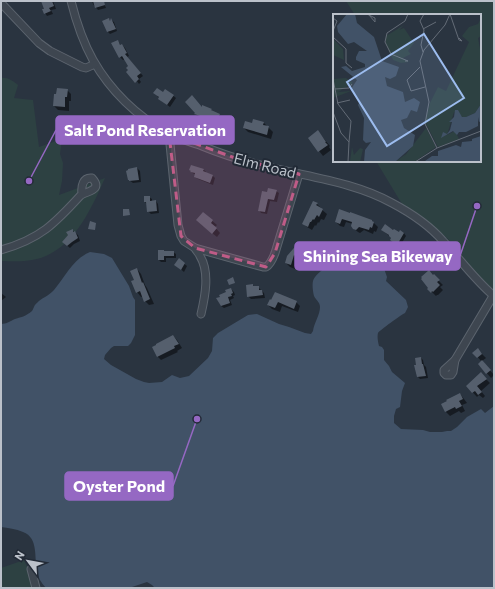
<svg xmlns="http://www.w3.org/2000/svg" width="495" height="589" viewBox="0 0 495 589" font-family="Commissioner,sans-serif">
<style>
.green{fill:#2d4142}
.water{fill:#415267}
.shadow{fill:#0007}
.building{fill:#555f6d}
.lines{fill:none;stroke-linecap:round;stroke-linejoin:round}
.street-casing{stroke:#5c646e;stroke-width:9}
.street{stroke:#3e4650;stroke-width:7}
.marked{fill:#bf5c87;fill-opacity:0.2;stroke:#bf5c87;stroke-width:3;stroke-dasharray:8 5;stroke-linejoin:round}
.labels{text-anchor:middle;dominant-baseline:central;stroke-width:4;stroke-linejoin:round;paint-order:stroke}
.street-label{font-size:15px;fill:#bbc1ca;stroke:#222a36}
.inset-road{fill:none;stroke:#646c77;stroke-width:1}
.view{fill:#9cbcee;fill-opacity:0.15;stroke:#9cbcee;stroke-width:2}
.inset-edge{fill:none;stroke:#bbc1ca;stroke-width:2}
.leader{fill:none;stroke:#9568c3;stroke-width:1.5}
.callout-dot{fill:#9568c3;stroke:#222a36;stroke-width:1.5}
.callout{fill:#9568c3;stroke:#9568c3;stroke-width:1.5}
.callout-label{font-size:16px;text-anchor:middle;font-weight:bold;fill:#fff}
</style>
<rect width="100%" height="100%" fill="#2a3440"/>
<g class="green">
<polygon points="346,1 494,1 494,294 448,239 426,220 402,204 376,161 480,161 480,15 355,15"/>
<path d="M1,78C7,77 13,81 18,85L14,98L33,100L39,147L62,139L60,154L63,163L62,181L59,195L105,178C91,210 71,254 32,260C22,262 11,261 1,261Z"/>
<polygon points="24,560 36,586 35,588 1,588 1,568"/>
</g>
<path class="water" d="M90,252L104,254L112,258L129,286L133,297L135,300V335L131,343L128,346H114L111,348L105,355L104,359L111,365L136,379L144,382L149,383L162,382L172,375L180,378L189,376L208,358L212,351L213,338L218,333L248,315L257,314L279,324L289,327L305,333L311,334L313,331C314,323 320,315 320,307C320,302 316,300 314,296C313,292 312,285 313,281C316,270 347,254 357,253C365,253 374,256 381,260L387,277L386,281L406,300L408,307L405,313C401,315 380,330 378,333C377,337 378,342 379,346L382,347L384,350V360L389,366L392,372L405,383L402,391L400,407L396,409L394,416V423L401,429L423,430L430,432H442L447,431H451L457,427L467,417L481,409L485,413L494,406V588H155L152,585L147,582L129,588H46C41,583 38,577 37,571C34,558 39,538 23,532C16,529 8,528 1,527V324C7,324 10,321 15,319C22,317 26,316 32,311C34,308 34,305 37,303C41,298 49,296 54,290C65,277 73,259 90,252Z"/>
<g class="shadow">
<polygon points="42,1 53,1 56,9 51,10 53,14 47,16 45,13 45,9"/>
<polygon points="92,1 103,1 106,8 98,10 93,4"/>
<polygon points="109,19 111,21 111,20 114,22 117,31 110,34 108,32"/>
<polygon points="118,41 121,46 122,45 125,48 129,56 127,57 143,76 139,79 141,82 139,84 129,70 129,66 125,59 123,60 120,57 113,44"/>
<polygon points="67,90 71,94 71,101 69,101 69,111 58,110 54,106"/>
<polygon points="166,90 176,98 170,107 162,101 160,98 157,96 163,93"/>
<polygon points="202,108 211,110 214,113 219,115 223,119 221,125 210,121 210,122 199,118 195,114"/>
<polygon points="264,123 273,132 271,139 248,132 244,128 252,124"/>
<polygon points="318,132 330,146 329,147 331,150 323,156 309,138"/>
<polygon points="192,166 204,170 206,172 206,173 213,176 215,178 213,185 198,179 195,177 196,175 191,172"/>
<polygon points="137,168 140,171 141,182 133,183 129,180"/>
<polygon points="276,191 279,193 277,202 270,201 267,214 261,213 259,210 267,193"/>
<polygon points="149,197 152,199 152,201 156,201 158,204 159,213 151,214 148,211 147,204 145,202"/>
<polygon points="314,202 317,204 321,208 321,209 327,214 324,220 321,219 319,223 318,222 316,226 315,225 312,230 307,227 303,223"/>
<polygon points="339,211 372,221 378,227 376,232 374,231 373,234 364,230 360,233 358,232 353,228 353,224 346,222 344,227 340,226 336,222"/>
<polygon points="203,213 217,225 215,227 220,233 217,237 201,224"/>
<polygon points="385,226 399,233 404,233 406,236 400,246 394,243 392,238 382,230"/>
<polygon points="72,230 78,235 80,241 74,244 70,248 63,242"/>
<polygon points="299,244 309,253 305,258 308,262 306,264 298,258 295,269 290,267 286,263"/>
<polygon points="164,251 165,252 173,252 176,254 176,258 166,258 166,262 161,262 159,260"/>
<polygon points="179,260 187,266 184,272 178,267"/>
<polygon points="137,269 141,274 145,285 147,288 154,304 149,305 145,301 143,296 141,297 137,292 135,281"/>
<polygon points="434,276 443,285 440,287 443,290 438,295 437,295 436,296 429,289"/>
<polygon points="252,285 255,287 258,287 264,293 265,298 251,299 248,296"/>
<polygon points="231,289 234,292 235,295 233,296 234,298 230,300 232,305 224,308 221,306 227,293"/>
<polygon points="1,293 6,297 1,301"/>
<polygon points="272,301 296,302 300,306 298,312 282,306 280,312 272,309 268,305"/>
<polygon points="173,336 177,340 182,348 177,351 178,352 161,360 157,356"/>
<polygon points="474,353 482,354 486,358 482,361 494,375 491,378 479,364 482,362"/>
<polygon points="421,358 423,360 424,365 426,367 428,378 420,379 418,377"/>
<polygon points="485,378 490,383 481,391 485,396 483,398 479,395 477,397 467,386"/>
<polygon points="460,394 464,399 467,403 462,405 465,411 461,413 459,411 450,416 446,412"/>
</g>
<g class="building">
<polygon points="41,1 52,1 54,6 49,8 51,11 44,14 42,9 44,9"/>
<polygon points="93,1 104,1 105,5 95,8"/>
<polygon points="109,18 110,21 111,18 116,29 107,32 102,21"/>
<polygon points="118,40 120,45 122,44 127,53 125,54 141,73 137,76 139,79 135,83 126,72 128,70 126,68 128,66 122,56 119,58 111,43"/>
<polygon points="57,88 68,89 67,97 65,97 65,107 53,106 54,94 56,94"/>
<polygon points="157,88 163,92 165,89 174,95 167,105 158,99 159,97 153,93"/>
<polygon points="192,95 202,107 202,105 212,109 211,110 220,114 216,122 206,117 206,118 194,114 195,113 185,102"/>
<polygon points="253,119 264,122 263,125 269,126 267,135 243,128 245,121 252,123"/>
<polygon points="318,130 326,142 325,142 328,145 318,152 308,138"/>
<polygon points="191,165 204,169 203,171 213,175 210,183 194,177 195,173 190,172 191,171 189,170"/>
<polygon points="137,167 139,180 129,181 129,180 128,180 126,171 128,170 128,169"/>
<polygon points="268,188 277,190 274,200 268,199 265,212 258,211 262,191 267,192"/>
<polygon points="144,196 150,196 150,201 156,200 157,211 147,212 146,202 144,202"/>
<polygon points="313,201 318,203 316,205 323,209 319,217 317,215 314,220 313,219 311,222 310,222 308,227 302,224"/>
<polygon points="123,209 129,209 130,215 123,216"/>
<polygon points="339,209 350,213 350,212 372,220 372,221 374,222 372,228 370,227 369,230 359,227 356,230 353,229 351,226 352,222 342,219 340,224 335,222"/>
<polygon points="203,212 213,220 211,223 217,228 212,234 196,220"/>
<polygon points="90,221 96,223 95,230 88,229"/>
<polygon points="385,224 393,230 394,229 399,232 400,230 404,233 397,245 390,240 391,238 389,236 389,235 381,230"/>
<polygon points="73,229 73,232 75,231 78,238 72,242 67,246 62,242 68,235 66,232"/>
<polygon points="299,242 306,248 301,253 305,257 301,261 294,255 291,265 285,263 287,256"/>
<polygon points="158,250 164,250 164,251 174,251 174,256 164,256 164,260 158,260"/>
<polygon points="179,258 185,263 181,270 174,265"/>
<polygon points="137,268 142,283 143,282 150,299 144,302 140,291 136,293 131,281 134,280 130,271"/>
<polygon points="429,270 433,275 434,274 440,280 437,282 440,285 433,292 432,291 431,293 427,289 428,288 421,279 422,278 421,277"/>
<polygon points="233,277 235,283 229,285 227,280"/>
<polygon points="253,284 253,286 259,286 259,290 262,290 263,295 247,297 246,285"/>
<polygon points="231,288 233,293 231,294 232,296 228,297 230,303 221,306 216,298 220,297 219,295 226,292 225,290"/>
<polygon points="275,292 297,301 294,309 278,302 275,308 267,305 270,299 271,300"/>
<polygon points="173,335 179,344 174,346 175,348 157,357 152,347 156,345 156,344"/>
<polygon points="478,348 482,354 477,358 472,353"/>
<polygon points="421,357 422,364 423,364 426,376 417,377 414,365 416,365 415,358"/>
<polygon points="482,360 491,370 486,374 478,364"/>
<polygon points="481,372 487,379 477,386 482,392 478,395 475,391 472,393 466,386"/>
<polygon points="460,393 463,399 459,401 462,406 456,409 455,407 445,412 441,404 447,401 446,400"/>
</g>
<g class="lines">
<g class="street-casing">
<g id="street">
<path d="M71,1C76,21 83,42 93,60C110,90 137,117 168,133C179,139 191,142 202,146C229,157 257,165 286,171C322,179 359,185 392,203C411,213 429,225 443,241C460,259 475,280 494,296"/>
<polyline points="1,3 39,43 50,51 82,67 86,68 95,64"/>
<path d="M169,134L178,225L181,236L184,241L195,248L263,267H266C271,264 273,258 275,253L299,174"/>
<path d="M195,248C196,251 199,253 200,256C210,272 205,297 201,314"/>
<path d="M1,250C15,246 34,238 46,229C59,219 69,208 80,196C85,191 104,191 92,178C83,177 81,186 82,194"/>
<polyline points="455,360 493,296"/>
<polygon points="455,360 453,372 451,375 446,375 444,373 444,370"/>
<polyline points="31,569 36,588"/>
</g>
</g>
<use href="#street" class="street"/>
</g>
<path class="marked" d="M169,134L235,158L299,174L275,253L266,267L195,248L181,236Z"/>
<g class="labels">
<g class="street-label">
<text transform="translate(265 165) rotate(14)">Elm Road</text>
</g>
</g>
<g transform="translate(333 14)">
<rect width="148" height="148" fill="#2a3440"/>
<path d="M148,4V22L145,24L148,40V90L142,99L131,104L121,98L114,121L122,117L126,125L105,133L92,108L97,89L105,73L113,77L136,28L129,22L136,13L145,10ZM71,11L66,16L71,14L81,29L75,37L78,40L70,44L76,48L68,49L60,46L53,30V22ZM0,25L10,35L11,46L0,41ZM13,64L20,69L5,78L18,77L0,84V65ZM93,114L103,133L81,148H62L73,140L71,143ZM19,133L21,141L27,134L30,135L27,148L17,147Z" fill="#2d4142"/>
<path d="M14,0H22L24,9L41,23L49,47L66,53L63,62L57,65L52,63L54,72L70,78L72,88L81,84L87,88L84,98L78,96L74,104L68,106L71,114L82,121L80,132L62,148H31L32,136L38,128L33,129L30,126L31,104L25,91L27,87L18,75L24,66L8,53L13,52L19,57L32,53V50L23,46V43L26,37H34L21,28L15,30L5,18L4,12ZM148,90V107L146,108L145,103V112L133,118H126L124,121L120,117L108,124L110,118L114,120L117,116L119,108H116L121,103L122,96H125L129,103H133L142,99ZM148,122V148L92,147L99,142H105V137L123,131L128,133L129,128L139,127V125Z" fill="#415267"/>
<path class="inset-road" d="M34,0L42,4V8L36,1M117,0L126,26L129,27L126,24M0,4L4,7L0,17M90,15L103,8M0,23L13,35V49L19,54M90,38L88,31L91,16L87,7L91,0M72,47H75L58,40L52,28L54,19L72,7L75,0M87,53L74,66L78,77L92,73M0,65L5,90L18,107L16,128M2,75L16,74L19,70M4,89L17,86M0,98L8,119L16,128L15,148M104,134L92,110L96,88L87,47L91,36L112,11L117,0M82,148L104,134L148,117"/>
<path class="view" d="M91,20L131,84L54,132L14,68Z"/>
<rect width="148" height="148" class="inset-edge"/>
</g>
<path class="leader" d="M29 181L56 130M477 206L460 256M197 419L173 486"/>
<g class="callout-dot">
<circle cx="29" cy="181" r="4"/>
<circle cx="477" cy="206" r="4"/>
<circle cx="197" cy="419" r="4"/>
</g>
<g class="callout">
<rect x="56" y="116" width="178" height="28" rx="4"/>
<rect x="295" y="242" width="165" height="28" rx="4"/>
<rect x="65" y="472" width="108" height="28" rx="4"/>
</g>
<g class="callout-label">
<text x="145" y="136">Salt Pond Reservation</text>
<text x="378" y="262">Shining Sea Bikeway</text>
<text x="119" y="492">Oyster Pond</text>
</g>
<rect width="495" height="589" fill="none" stroke="#bbc1ca" stroke-width="4"/>
<g transform="translate(28 561) rotate(302)" stroke="#222a36" stroke-width="3" paint-order="stroke">
<path d="M0-3L7 15L0 10L-7 15Z" fill="#bbc1ca"/>
<text y="-6" font-size="11" font-weight="bold" text-anchor="middle" fill="#bbc1ca">N</text>
</g>
</svg>
